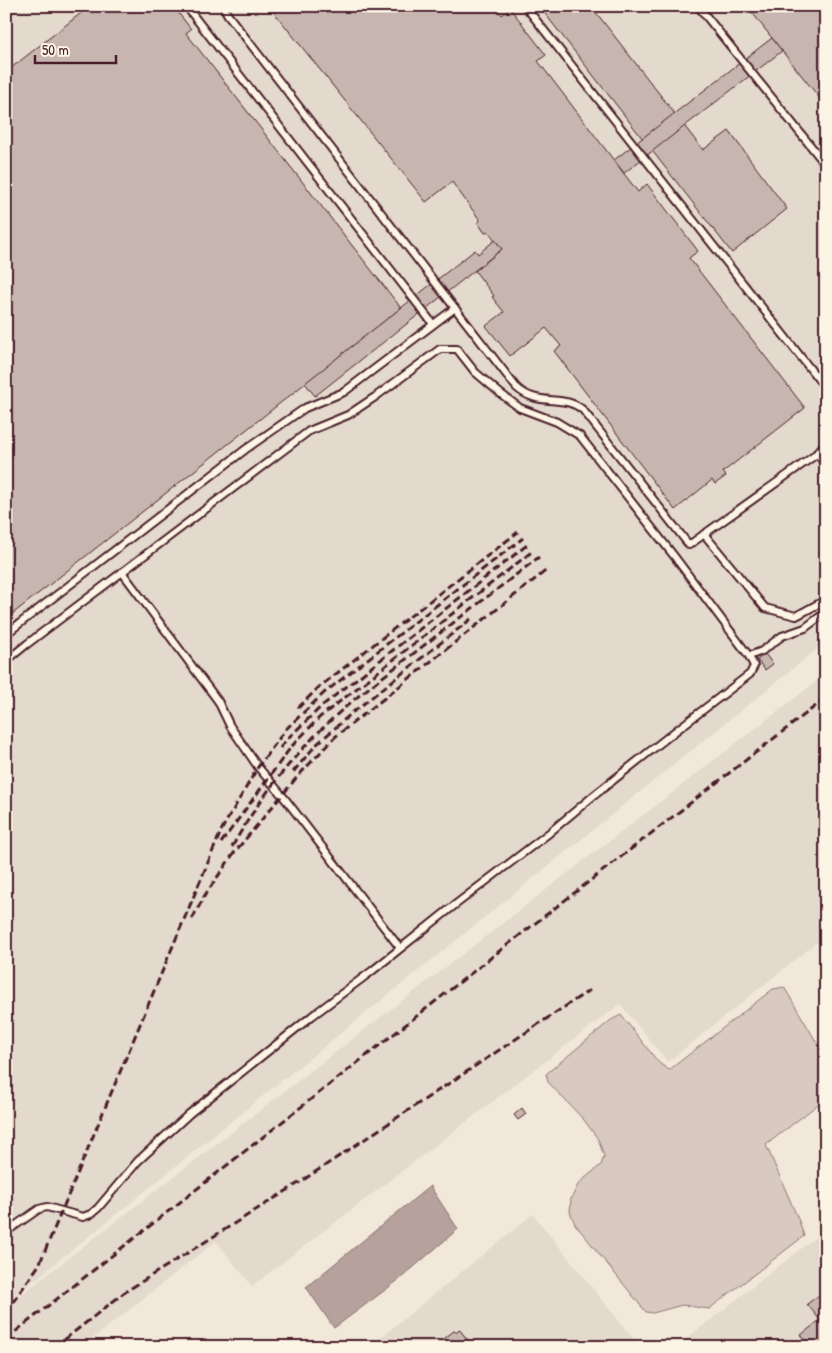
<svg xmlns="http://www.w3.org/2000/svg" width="832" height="1353" viewBox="0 0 832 1353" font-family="'Patrick Hand',sans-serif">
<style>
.built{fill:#e4d9cd}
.green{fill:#d8cac0;stroke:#917476}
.water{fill:#b6a19c;stroke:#8b6d6f}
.building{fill:#c7b6af;stroke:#4a1f2b}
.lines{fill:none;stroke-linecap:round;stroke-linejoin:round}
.service-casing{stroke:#4a1f2b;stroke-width:10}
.service{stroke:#fcf5e5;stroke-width:6}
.rail{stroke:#4a1f2b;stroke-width:3;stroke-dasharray:8 4;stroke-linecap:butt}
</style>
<rect width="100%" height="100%" fill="#f1e8da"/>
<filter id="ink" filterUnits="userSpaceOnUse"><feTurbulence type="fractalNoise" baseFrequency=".02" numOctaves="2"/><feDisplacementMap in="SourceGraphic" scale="10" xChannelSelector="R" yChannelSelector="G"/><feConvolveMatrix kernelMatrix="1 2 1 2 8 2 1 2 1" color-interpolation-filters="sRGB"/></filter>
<g filter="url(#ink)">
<g class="built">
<polygon points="6,6 826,6 826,642 6,1303"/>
<polygon points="826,674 826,935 668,1062 620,1004 252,1286 216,1241 82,1347 6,1347 6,1306"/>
<polygon points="533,1214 640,1347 369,1347"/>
<polygon points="826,1229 826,1347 676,1347"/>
</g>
<polygon class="green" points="784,987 826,1058 826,1098 766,1145 799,1221 804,1236 709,1309 682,1305 653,1313 646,1312 575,1224 570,1212 571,1199 579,1183 601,1165 604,1156 598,1139 584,1120 548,1082 546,1074 611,1020 621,1015 659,1063 669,1070 773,989"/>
<polygon class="water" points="430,1186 458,1229 400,1279 334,1328 306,1287"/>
<g class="building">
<polygon points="90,6 173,6 191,29 186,33 401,308 6,619 6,72"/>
<polygon points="269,6 495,6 502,15 510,8 546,55 538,61 638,192 647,184 698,251 689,258 805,408 723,472 726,476 715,484 712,480 675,510 554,351 561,346 546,328 510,356 486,326 504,312 492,297 494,296 475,271 502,249 488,231 485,233 478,223 480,220 452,182 426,202"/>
<polygon points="539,6 591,6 703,150 729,131 787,209 732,253"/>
<polygon points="747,6 826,6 826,106 782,51"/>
<polygon points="772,38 782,51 624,173 614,160"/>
<polygon points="495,240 502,249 315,396 305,383 475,250 478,254"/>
<polygon points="765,654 773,664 765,670 757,660"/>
<polygon points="522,1108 526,1114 518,1120 514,1115"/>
<polygon points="826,1290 826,1347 810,1347 801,1335 820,1320 807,1304"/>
<polygon points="459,1329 471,1344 467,1347 436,1347 435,1346 455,1330 456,1332"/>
</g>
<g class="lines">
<g class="service-casing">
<g id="service">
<polyline points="186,6 433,324"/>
<path d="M223,6L228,15L516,387C538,408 563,393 583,410L689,545L814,456L826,443"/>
<polyline points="525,6 826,389"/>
<polyline points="698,6 826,165"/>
<polyline points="817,453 826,466"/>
<polyline points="704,534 765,608 796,616 820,603 826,598"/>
<polyline points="122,572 218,701 230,726 258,767 286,800 400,948"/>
<polyline points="6,634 246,449 305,408 344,392 455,308"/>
<polyline points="749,656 762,651 782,636 805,628 826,612"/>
<polyline points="6,661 27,644 309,431 348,415 375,397 440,349 457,349 475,372 501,394 520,408 557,422 580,436 674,556 749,656 754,666 750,674 678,729 592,797 549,833 451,908 372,971 312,1016 189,1114 138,1161 98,1208 91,1214 83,1217 47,1207 39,1209 6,1232"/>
</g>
</g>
<use href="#service" class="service"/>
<g class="rail">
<polyline points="298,708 318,688 518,532"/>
<polyline points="280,748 287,739 323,705 527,545"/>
<polyline points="293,772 316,745 353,712 471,619"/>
<polyline points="221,843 291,747 320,717 534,550"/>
<path d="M232,847C262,793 302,744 349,704C371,685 395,668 418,650C458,619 499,588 539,557"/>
<polyline points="192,919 205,895 234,853 298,776 335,737 548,569"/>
<polyline points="6,1312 39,1265 222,829 258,767 286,729 324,693 523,538"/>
<polyline points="6,1339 502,949 826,698"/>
<polyline points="55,1347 125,1292 291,1188 590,990"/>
</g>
</g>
</g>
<rect width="832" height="1353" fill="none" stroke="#fcf5e5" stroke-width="25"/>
<rect x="12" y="12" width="807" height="1328" fill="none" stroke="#4a1f2b" stroke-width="2" filter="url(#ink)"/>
<path d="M35 55v8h81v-8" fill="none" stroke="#4a1f2b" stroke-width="2.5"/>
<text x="42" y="55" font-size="15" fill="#4a1f2b" stroke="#fcf5e5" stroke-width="4" paint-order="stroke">50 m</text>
</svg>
